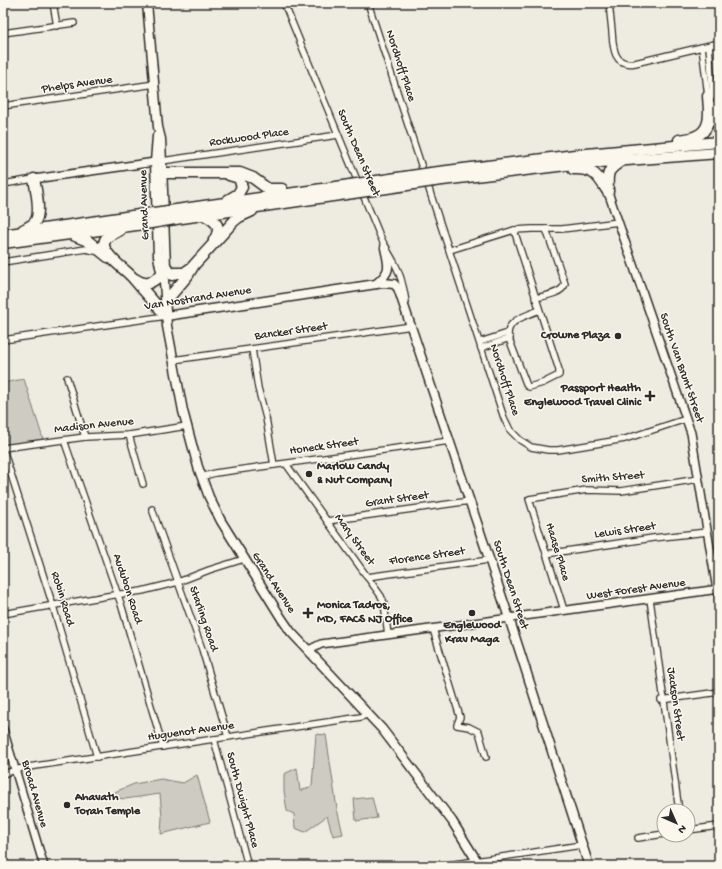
<svg xmlns="http://www.w3.org/2000/svg" width="722" height="869" viewBox="0 0 722 869" font-family="'Gochi Hand',sans-serif">
<style>
.green{fill:#cecbc2;stroke:#7c7b76}
.lines{fill:none;stroke-linecap:round;stroke-linejoin:round}
.street-casing{stroke:#2b2b2b;stroke-width:8}
.secondary-casing{stroke:#2b2b2b;stroke-width:10}
.primary-casing{stroke:#2b2b2b;stroke-width:11}
.highway-casing{stroke:#2b2b2b;stroke-width:13}
.street{stroke:#fbf7ec;stroke-width:5.5}
.secondary{stroke:#fbf7ec;stroke-width:7}
.primary{stroke:#fbf7ec;stroke-width:8}
.highway{stroke:#fbf7ec;stroke-width:10}
.highway-bridge-casing{stroke:#2b2b2b;stroke-width:13;stroke-linecap:butt}
.highway-bridge{stroke:#fbf7ec;stroke-width:10}
.poi-dot{fill:#2b2b2b;stroke:#fbf7ec;stroke-width:1.5}
.labels{text-anchor:middle;dominant-baseline:central;stroke-width:3;stroke-linejoin:round;paint-order:stroke}
.street-label{font-size:12px;fill:#2b2b2b;stroke:#fbf7ec}
.poi-label{font-size:12px;font-weight:bold;fill:#2b2b2b;stroke:#fbf7ec;text-anchor:start}
</style>
<rect width="100%" height="100%" fill="#eeebe0"/>
<filter id="ink" filterUnits="userSpaceOnUse"><feTurbulence type="fractalNoise" baseFrequency=".025" numOctaves="2"/><feDisplacementMap in="SourceGraphic" scale="8" xChannelSelector="R" yChannelSelector="G"/><feConvolveMatrix kernelMatrix="1 2 1 2 8 2 1 2 1" color-interpolation-filters="sRGB"/></filter>
<g filter="url(#ink)">
<g class="green">
<polygon points="24,379 43,439 8,445 3,427 3,383"/>
<polygon points="316,734 326,735 337,809 343,834 333,836 327,816 305,832 295,828 294,814 287,811 284,791 284,774 297,768 300,791 312,786"/>
<polygon points="197,775 210,822 161,834 162,817 160,794 125,799 105,796 134,784 161,779 183,783"/>
<polygon points="372,797 377,818 356,821 354,799"/>
</g>
<g class="lines">
<g class="street-casing">
<g id="street">
<polyline points="53,3 57,26"/>
<path d="M284,3L378,231C382,242 388,251 394,262C401,274 404,289 406,302"/>
<polyline points="368,3 504,418 510,430 520,440 531,447 548,450 558,450 625,439 686,419"/>
<path d="M609,3C610,12 611,22 612,31C613,46 613,67 635,63L719,43"/>
<polyline points="3,33 74,23"/>
<polyline points="709,46 713,96"/>
<polyline points="702,47 708,96"/>
<polyline points="3,106 155,84"/>
<polyline points="162,161 338,135"/>
<polyline points="3,184 34,179"/>
<path d="M514,230L559,370V375L543,383L529,387L527,386L508,336C507,319 527,316 539,310"/>
<polyline points="450,250 514,230 532,229 562,229 619,222"/>
<polyline points="3,262 86,249 95,251"/>
<path d="M535,298C544,296 562,294 565,284L546,229"/>
<polyline points="3,340 166,316"/>
<polyline points="480,342 508,333"/>
<polyline points="481,348 510,338"/>
<polyline points="252,349 258,388 266,418 274,465"/>
<polyline points="173,360 412,326"/>
<polyline points="67,378 85,437"/>
<polyline points="129,435 143,484"/>
<polyline points="64,440 121,604 163,747"/>
<polyline points="3,448 85,437 129,435 187,426"/>
<polyline points="3,449 53,606 97,757"/>
<polyline points="286,464 381,596 384,603 388,635"/>
<polyline points="201,477 215,473 450,441"/>
<polyline points="152,509 202,649 228,737"/>
<polyline points="327,521 470,501"/>
<polyline points="546,554 653,538 707,532"/>
<polyline points="367,577 489,560"/>
<polyline points="717,590 719,604"/>
<polyline points="650,599 679,811"/>
<polyline points="564,610 529,499 587,490 621,491 699,479"/>
<polyline points="3,614 107,596 142,591 178,582 209,570 244,559"/>
<polyline points="433,629 460,717 457,725 469,727 479,732 486,757"/>
<polyline points="661,700 719,692"/>
<polyline points="214,739 248,866"/>
<polyline points="3,774 22,768 361,717 369,714"/>
<polyline points="688,830 719,826"/>
<polyline points="638,838 664,834"/>
<polyline points="441,866 582,845"/>
</g>
</g>
<g class="secondary-casing">
<g id="secondary">
<polyline points="34,179 155,162"/>
<polyline points="608,192 691,433 717,590"/>
<polyline points="309,650 321,644 719,589"/>
<polyline points="3,729 44,866"/>
</g>
</g>
<g class="primary-casing">
<g id="primary">
<polyline points="147,3 158,127 161,139 166,267 164,281 167,326 183,411 198,467 209,497 221,521 282,619 291,632 382,729 452,821 480,866"/>
<polyline points="157,136 155,162 158,256 160,267 164,279"/>
<path d="M376,284C392,271 389,266 385,248"/>
<polyline points="166,316 383,283 394,284 398,288 509,618 589,866"/>
</g>
</g>
<g class="highway-casing">
<g id="highway">
<polyline points="714,107 715,117 719,126"/>
<path d="M679,140C684,139 689,139 694,137C713,131 709,111 708,96"/>
<path d="M573,169C594,168 598,176 608,192"/>
<polyline points="163,173 240,173 253,178 268,189 282,189"/>
<polyline points="431,173 575,155 719,142"/>
<polyline points="434,181 574,164 719,153"/>
<path d="M608,190C607,172 607,170 623,160"/>
<polyline points="228,200 238,194 242,187 239,178 229,175"/>
<polyline points="176,210 350,185"/>
<path d="M204,215C216,221 223,227 214,240"/>
<polyline points="175,219 353,193"/>
<path d="M23,230C26,228 31,226 34,223C42,215 36,190 34,179"/>
<path d="M120,230L107,237C104,241 103,245 105,249C111,261 124,268 133,278C144,291 155,303 166,316"/>
<polyline points="3,235 146,214"/>
<polyline points="73,235 88,241 108,257"/>
<polyline points="3,243 151,223"/>
<polyline points="166,267 172,275 175,273 184,273 191,268"/>
<path d="M135,279C148,287 151,283 162,274"/>
<polyline points="166,301 188,275 194,265 234,221 239,217 252,211"/>
</g>
</g>
<use href="#street" class="street"/>
<use href="#secondary" class="secondary"/>
<use href="#primary" class="primary"/>
<use href="#highway" class="highway"/>
<g class="highway-bridge-casing">
<g id="highway-bridge">
<polyline points="350,185 431,173"/>
<polyline points="353,193 434,181"/>
<polyline points="146,214 176,210"/>
<polyline points="151,223 175,219"/>
</g>
</g>
<use href="#highway-bridge" class="highway-bridge"/>
</g>
</g>
<g class="poi-dot">
<circle cx="618" cy="336" r="4"/>
<path d="M648 390h4v4h4v4h-4v4h-4v-4h-4v-4h4z"/>
<circle cx="309" cy="474" r="4"/>
<path d="M306 607h4v4h4v4h-4v4h-4v-4h-4v-4h4z"/>
<circle cx="472" cy="613" r="4"/>
<circle cx="67" cy="805" r="4"/>
</g>
<g class="labels">
<g class="street-label">
<text transform="translate(400 66) rotate(72)">Nordhoff Place</text>
<text transform="translate(77 85) rotate(-8)">Phelps Avenue</text>
<text transform="translate(249 138) rotate(-8)">Rockwood Place</text>
<text transform="translate(358 153) rotate(67)">South Dean Street</text>
<text transform="translate(145 205) rotate(-92)">Grand Avenue</text>
<text transform="translate(198 299) rotate(-9)">Van Nostrand Avenue</text>
<text transform="translate(291 332) rotate(-8)">Bancker Street</text>
<text transform="translate(681 368) rotate(71)">South Van Brunt Street</text>
<text transform="translate(504 380) rotate(72)">Nordhoff Place</text>
<text transform="translate(94 426) rotate(-6)">Madison Avenue</text>
<text transform="translate(324 447) rotate(-8)">Honeck Street</text>
<text transform="translate(613 478) rotate(-4)">Smith Street</text>
<text transform="translate(397 500) rotate(-8)">Grant Street</text>
<text transform="translate(625 531) rotate(-8)">Lewis Street</text>
<text transform="translate(354 540) rotate(54)">Mary Street</text>
<text transform="translate(557 552) rotate(73)">Haase Place</text>
<text transform="translate(427 557) rotate(-8)">Florence Street</text>
<text transform="translate(273 583) rotate(57)">Grand Avenue</text>
<text transform="translate(510 585) rotate(72)">South Dean Street</text>
<text transform="translate(127 589) rotate(72)">Audubon Road</text>
<text transform="translate(636 590) rotate(-8)">West Forest Avenue</text>
<text transform="translate(62 599) rotate(73)">Robin Road</text>
<text transform="translate(203 619) rotate(71)">Starling Road</text>
<text transform="translate(675 704) rotate(82)">Jackson Street</text>
<text transform="translate(191 732) rotate(-8)">Huguenot Avenue</text>
<text transform="translate(34 794) rotate(74)">Broad Avenue</text>
<text transform="translate(242 800) rotate(75)">South Dwight Place</text>
</g>
<g class="poi-label">
<text x="610" y="336" text-anchor="end">Crowne Plaza</text>
<text x="641" y="389" text-anchor="end">Passport Health<tspan x="641" dy="14">Englewood Travel Clinic</tspan></text>
<text x="317" y="467">Marlow Candy<tspan x="317" dy="14">&amp; Nut Company</tspan></text>
<text x="317" y="606">Monica Tadros,<tspan x="317" dy="14">MD, FACS NJ Office</tspan></text>
<text x="472" y="626" text-anchor="middle">Englewood<tspan x="472" dy="14">Krav Maga</tspan></text>
<text x="75" y="798">Ahavath<tspan x="75" dy="14">Torah Temple</tspan></text>
</g>
</g>
<rect width="722" height="869" fill="none" stroke="#fbf7ec" stroke-width="16"/>
<rect x="8" y="8" width="706" height="853" fill="none" stroke="#2b2b2b" stroke-width="1.5" filter="url(#ink)"/>
<g transform="translate(676 823) rotate(135)"><circle r="19" fill="#fbf7ec" stroke="#a8a59f"/>
<path d="M0-3L7 15L0 10L-7 15Z" fill="#2b2b2b"/>
<text y="-6" font-size="11" font-weight="bold" text-anchor="middle" fill="#2b2b2b">N</text>
</g>
</svg>
